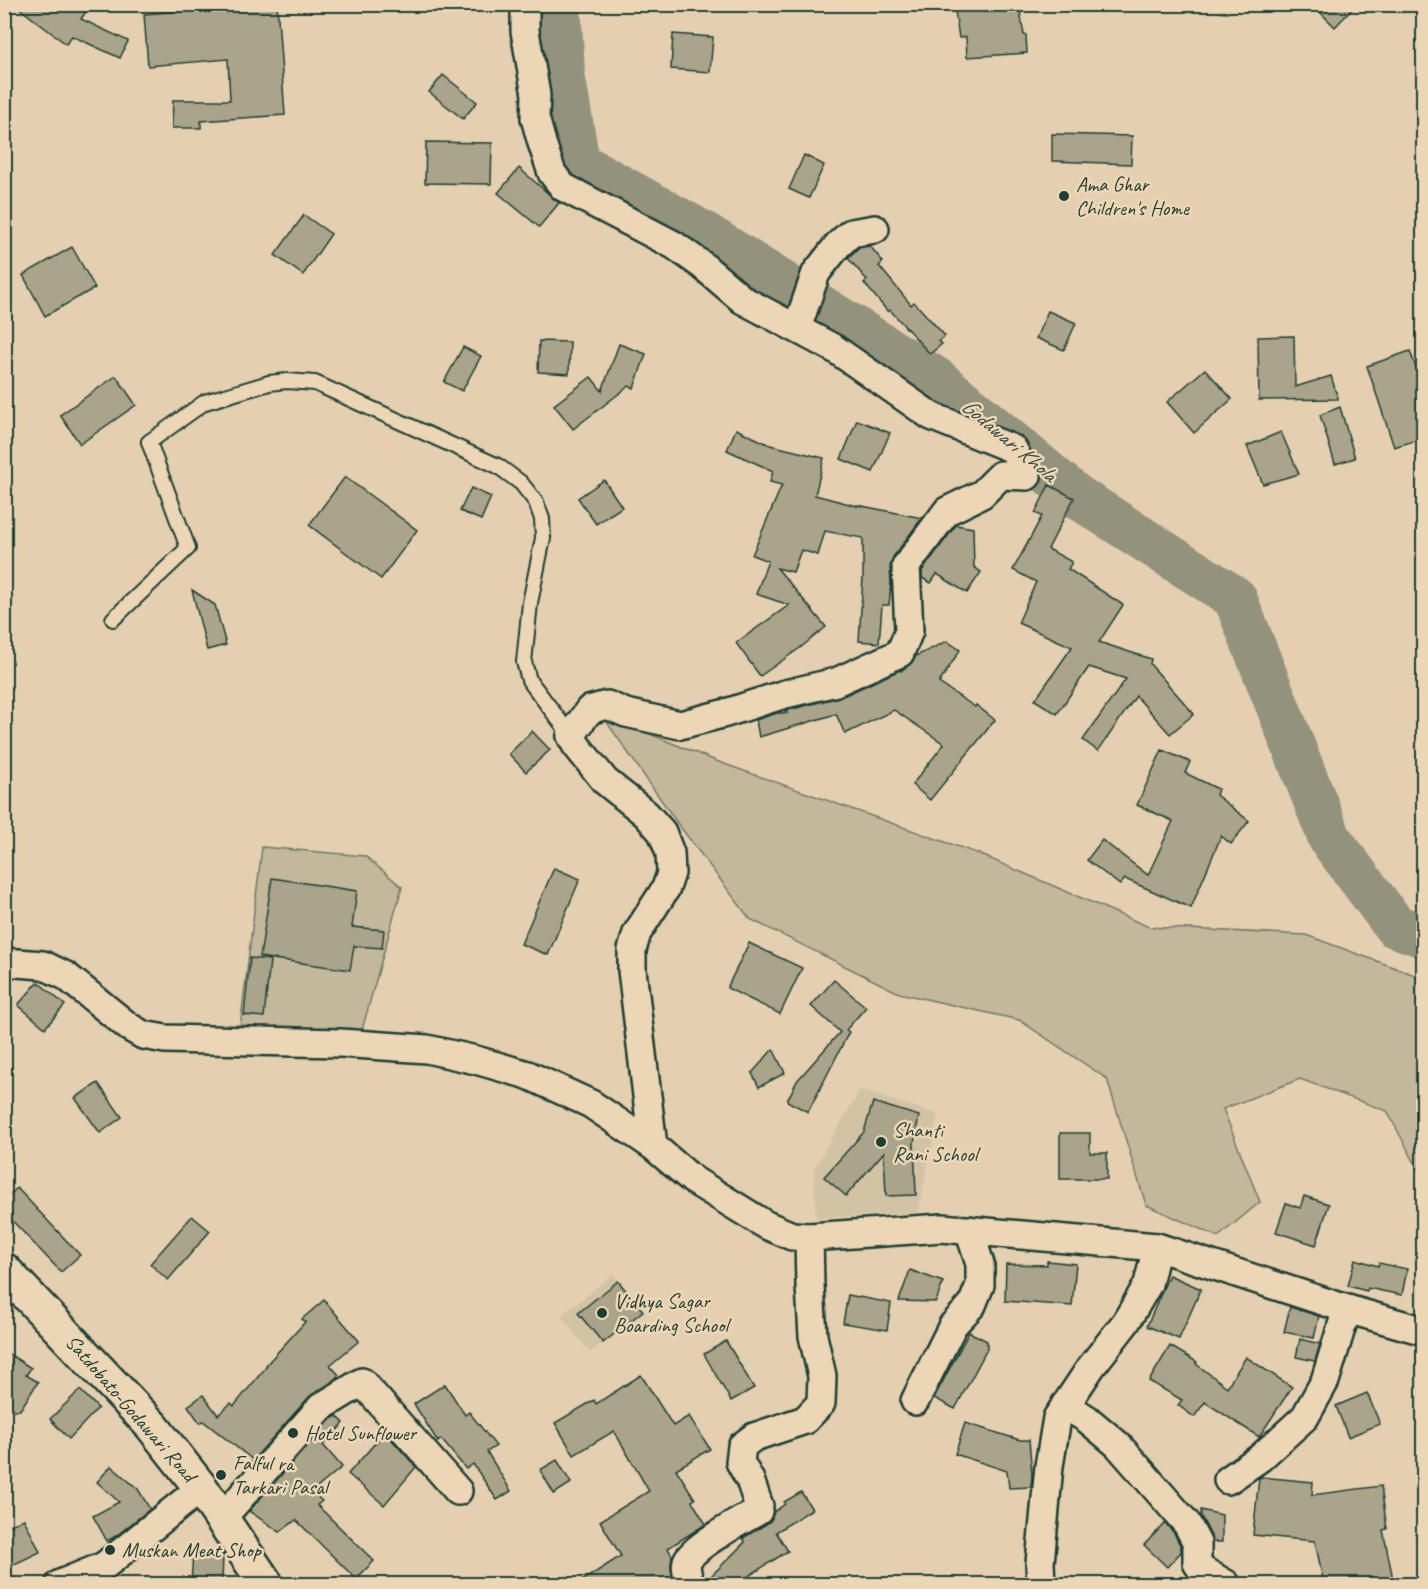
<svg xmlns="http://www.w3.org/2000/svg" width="1428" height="1589" viewBox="0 0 1428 1589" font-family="Caveat,sans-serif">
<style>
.built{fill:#d3c3a5}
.green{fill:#c3b79c;stroke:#717a68;stroke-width:1.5}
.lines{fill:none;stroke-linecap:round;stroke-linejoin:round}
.river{stroke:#93937d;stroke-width:44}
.building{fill:#aaa48b;stroke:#1f3d34;stroke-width:1.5}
.service-casing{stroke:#1f3d34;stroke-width:18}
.minor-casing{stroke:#1f3d34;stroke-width:32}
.tertiary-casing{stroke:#1f3d34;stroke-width:38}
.service{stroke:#ecd6b5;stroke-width:14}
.minor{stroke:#ecd6b5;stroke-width:27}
.tertiary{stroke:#ecd6b5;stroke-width:33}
.poi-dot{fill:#1f3d34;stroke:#ecd6b5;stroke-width:2}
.labels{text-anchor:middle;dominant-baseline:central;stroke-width:5;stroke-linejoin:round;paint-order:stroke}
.poi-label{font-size:21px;fill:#1f3d34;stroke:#ecd6b5;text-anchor:start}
.street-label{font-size:21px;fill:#1f3d34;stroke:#ecd6b5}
.water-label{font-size:22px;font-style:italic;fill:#304a3f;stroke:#ecd6b5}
</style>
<rect width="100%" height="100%" fill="#e4d0b0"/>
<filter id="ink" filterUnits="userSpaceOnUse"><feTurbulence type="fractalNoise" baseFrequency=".0167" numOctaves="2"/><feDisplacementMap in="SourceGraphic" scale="12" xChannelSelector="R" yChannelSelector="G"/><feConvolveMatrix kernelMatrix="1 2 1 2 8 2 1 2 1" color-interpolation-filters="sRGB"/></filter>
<g filter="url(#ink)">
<g class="built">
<polygon points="860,1090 938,1114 918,1213 816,1218 814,1169"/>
<polygon points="613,1274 643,1311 590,1353 561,1316"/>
</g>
<g class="green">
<polygon points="601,714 716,761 979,854 1149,927 1306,935 1423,978 1423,1178 1387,1111 1300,1079 1223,1109 1260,1202 1218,1237 1146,1205 1107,1079 1019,1020 899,993 750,919 678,824"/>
<polygon points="262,847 365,856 402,887 362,1030 240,1027"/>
</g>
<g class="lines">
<polyline class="river" points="559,4 563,74 578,163 705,234 936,379 1076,496 1235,598 1330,839 1395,926 1424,936"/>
</g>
<g class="building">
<polygon points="14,4 91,4 81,19 128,41 120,58 72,36 66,44"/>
<polygon points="269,4 277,4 285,115 201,121 201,128 172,128 173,100 230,100 228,59 148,66 144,14"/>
<polygon points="954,4 1019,4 1024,35 1026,35 1027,53 967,57 966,37 959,38"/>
<polygon points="1312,4 1357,4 1335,27"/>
<polygon points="673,34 713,37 710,72 671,69"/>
<polygon points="443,75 477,102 463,119 429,92"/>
<polygon points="1052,134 1132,136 1131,164 1052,161"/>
<polygon points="426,142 492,143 491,184 425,183"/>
<polygon points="804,155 824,165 809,198 789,189"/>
<polygon points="519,168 559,203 539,227 498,193"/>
<polygon points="304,215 331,234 303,275 275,255"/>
<polygon points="870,246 883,262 879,266 911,305 914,302 945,336 939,341 942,344 930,354 890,310 888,312 864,283 867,280 848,258 858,248"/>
<polygon points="72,247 95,288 45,316 23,275"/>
<polygon points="1048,311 1076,323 1064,350 1036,338"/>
<polygon points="1294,336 1295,387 1331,376 1338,399 1259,400 1258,337"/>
<polygon points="539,341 570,342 569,374 538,372"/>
<polygon points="619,344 646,354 634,388 629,386 573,429 554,405 591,377 602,391"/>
<polygon points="463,347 481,356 462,391 444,382"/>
<polygon points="1410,351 1424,390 1424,435 1416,438 1417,440 1394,447 1367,366"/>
<polygon points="1205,369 1232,399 1194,433 1167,402"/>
<polygon points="116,376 136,405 80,444 60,415"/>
<polygon points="1340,407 1355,458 1335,464 1320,415"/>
<polygon points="857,420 890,433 873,472 841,459"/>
<polygon points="736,429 770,445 824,458 815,495 857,506 857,505 922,518 893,557 890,567 891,582 889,605 882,605 879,643 859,641 863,577 863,538 825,531 818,555 801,550 793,572 777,568 826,627 800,648 760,676 736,643 789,605 756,594 768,561 752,555 782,485 770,482 773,471 727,450"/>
<polygon points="1281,432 1299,474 1263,484 1247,446"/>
<polygon points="345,477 417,530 381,579 309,525"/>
<polygon points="604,480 622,507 596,524 578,498"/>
<polygon points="1049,485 1074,498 1048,549 1072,562 1068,569 1123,605 1099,642 1151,659 1150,664 1194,714 1170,734 1136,696 1098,751 1083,740 1126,679 1089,667 1057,714 1035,700 1072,647 1018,623 1036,582 1013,570 1042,516 1035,513"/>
<polygon points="471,488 491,497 481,520 460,511"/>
<polygon points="956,525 973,528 974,567 981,572 967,593 937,574 931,583 922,578 922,571"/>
<polygon points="192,590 215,605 226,645 207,650"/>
<polygon points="947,641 960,650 939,683 975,707 976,705 995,720 930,800 912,785 944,744 894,710 845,734 836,714 759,737 756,720 777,713 787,713 785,711 843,696 900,670 901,671 914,660 916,656"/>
<polygon points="532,731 550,750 526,772 509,754"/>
<polygon points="1162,750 1190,762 1185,773 1218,789 1216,795 1249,821 1231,844 1221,836 1191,908 1125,879 1120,885 1087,860 1102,840 1148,875 1173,821 1137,805"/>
<polygon points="554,868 580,879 548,955 521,944"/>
<polygon points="272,878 357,891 352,927 384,930 382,948 354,946 350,970 260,957"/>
<polygon points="749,943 802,968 780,1014 727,988"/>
<polygon points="250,958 270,960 264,1017 244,1015"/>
<polygon points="834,980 866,1007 846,1030 849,1032 808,1112 787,1101 797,1081 840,1032 811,1006"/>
<polygon points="38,982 65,1005 45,1028 18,1005"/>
<polygon points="773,1049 785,1073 759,1087 752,1073"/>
<polygon points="98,1083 122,1117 100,1133 75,1098"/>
<polygon points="873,1102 919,1116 914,1142 916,1195 886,1196 884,1152 846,1196 824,1177 864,1132"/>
<polygon points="1060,1133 1090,1133 1090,1153 1107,1153 1107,1179 1060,1179"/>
<polygon points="17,1188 80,1255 61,1272 4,1212 4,1200"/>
<polygon points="1304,1196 1329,1204 1316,1245 1276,1232 1286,1203 1300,1208"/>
<polygon points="192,1216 210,1231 168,1280 150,1264"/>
<polygon points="1355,1259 1378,1266 1379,1263 1407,1269 1402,1295 1368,1288 1367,1291 1348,1286"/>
<polygon points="1047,1261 1076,1264 1072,1306 1005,1301 1006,1264 1047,1265"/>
<polygon points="910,1270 943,1282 936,1302 899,1301"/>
<polygon points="1169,1275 1201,1289 1179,1339 1147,1326"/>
<polygon points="618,1281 643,1311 603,1343 578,1313"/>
<polygon points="848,1295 891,1303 887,1330 843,1323"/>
<polygon points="324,1300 359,1341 330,1365 339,1375 329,1384 309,1397 253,1460 203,1421 200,1423 188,1406 203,1395 218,1415 231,1403 234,1406 267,1366 266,1365 305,1322 302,1319"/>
<polygon points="1290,1307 1319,1316 1314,1338 1284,1332"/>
<polygon points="969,1332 987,1341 987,1349 955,1409 934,1398"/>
<polygon points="1300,1339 1320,1344 1315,1361 1296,1357"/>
<polygon points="726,1341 754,1388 731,1401 704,1354"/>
<polygon points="1170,1346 1197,1362 1196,1364 1227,1387 1246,1357 1292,1387 1259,1437 1205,1402 1194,1417 1178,1405 1182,1400 1149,1381"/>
<polygon points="4,1351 31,1368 26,1375 38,1382 20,1410 13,1410 4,1405"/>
<polygon points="641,1375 673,1426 689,1416 710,1449 676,1469 695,1499 692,1501 706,1524 668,1548 672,1556 671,1566 672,1576 653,1584 577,1584 621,1556 600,1521 649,1491 614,1431 574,1455 555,1423 594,1400 596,1404"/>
<polygon points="445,1384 465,1415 469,1412 496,1446 487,1452 511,1491 497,1500 473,1464 466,1469 441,1439 438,1442 414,1404"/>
<polygon points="80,1390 98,1408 69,1439 50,1419"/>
<polygon points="1367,1393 1380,1424 1348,1437 1336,1406"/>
<polygon points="337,1416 344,1423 323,1445 342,1467 312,1492 322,1501 317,1505 374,1561 356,1579 296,1520 280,1532 249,1511 331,1419"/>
<polygon points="965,1423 1020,1440 1029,1440 1032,1474 1031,1487 1009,1488 1007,1471 955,1454"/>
<polygon points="385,1432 416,1467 384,1505 348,1474"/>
<polygon points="557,1460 571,1483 554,1494 540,1470"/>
<polygon points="111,1466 138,1489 150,1509 116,1536 107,1541 93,1516 119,1502 97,1482"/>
<polygon points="1261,1477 1313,1482 1312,1495 1381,1486 1387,1529 1383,1530 1394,1584 1324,1584 1315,1541 1253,1535 1259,1478"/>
<polygon points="801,1492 812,1509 776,1532 788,1551 736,1584 705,1584 705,1582 745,1542 743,1538 766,1524 771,1520 774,1512 785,1504 784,1502"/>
<polygon points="1201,1510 1222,1515 1222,1542 1212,1542 1211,1536 1201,1516"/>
<polygon points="24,1519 40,1552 4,1569 4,1528"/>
<polygon points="1165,1523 1174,1533 1181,1547 1181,1552 1167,1567 1144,1545"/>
<polygon points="193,1552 223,1554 222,1584 191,1584"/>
</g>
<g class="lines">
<g class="service-casing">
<polyline id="service" points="113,619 188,548 149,442 205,402 269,383 287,381 315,383 498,466 521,483 536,502 542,519 543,538 530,603 524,662 529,680 571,736"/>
</g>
<g class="minor-casing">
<g id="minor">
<polyline points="525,4 525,31 536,95 535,118 542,143 552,173 563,187 674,245 702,265 743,300 835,349 931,416 1013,449 1027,476 1001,475 982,494 947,511 906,566 909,631 900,653 836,682 785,694 726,713 680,725 626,713 607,705 589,710 571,736 576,745 605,781 646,814 662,832 670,853 671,873 666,888 637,933 632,950 632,970 653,1146"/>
<polyline points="797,328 816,273 838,245 851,233 875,229"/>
<polyline points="4,962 43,965 66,976 129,1027 143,1035 165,1039 340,1043 427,1049 476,1060 528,1075 591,1104 653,1146 693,1180 766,1225 792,1236 809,1237 942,1228 1157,1247 1347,1309 1424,1331"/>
<polyline points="915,1401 953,1325 972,1305 980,1285 980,1264 969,1230"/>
<polyline points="1065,1405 1087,1419 1118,1445 1187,1524 1197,1543 1197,1563 1202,1570 1226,1584"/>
<polyline points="1228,1480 1260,1458 1305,1417 1325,1381 1347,1309"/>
<polyline points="222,1518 321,1407 362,1382 458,1491"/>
<polyline points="60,1584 104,1566 201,1488"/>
<path d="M690,1584C688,1577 685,1568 687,1561C691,1548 744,1519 758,1511L759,1506L750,1480L740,1462L742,1446L754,1437L805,1420L821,1403L822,1376L813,1336L810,1286L809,1237"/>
<polyline points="1041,1584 1040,1563 1049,1466 1057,1418 1091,1367 1126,1322 1148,1284 1157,1247"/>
</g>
</g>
<g class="tertiary-casing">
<polyline id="tertiary" points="4,1270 152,1426 201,1488 266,1584"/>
</g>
<use href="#service" class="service"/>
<use href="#minor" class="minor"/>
<use href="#tertiary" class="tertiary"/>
</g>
</g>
<g class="poi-dot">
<circle cx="1064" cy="196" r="6"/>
<circle cx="881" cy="1142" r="6"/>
<circle cx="602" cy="1313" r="6"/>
<circle cx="293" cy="1433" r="6"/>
<circle cx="221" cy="1475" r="6"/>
<circle cx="110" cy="1550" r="6"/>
</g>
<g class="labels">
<g class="poi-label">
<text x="1076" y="184">Ama Ghar<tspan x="1076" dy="24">Children's Home</tspan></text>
<text x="893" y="1130">Shanti<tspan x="893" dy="24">Rani School</tspan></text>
<text x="614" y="1301">Vidhya Sagar<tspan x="614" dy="24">Boarding School</tspan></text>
<text x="305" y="1433">Hotel Sunflower</text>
<text x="233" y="1463">Falful ra<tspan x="233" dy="24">Tarkari Pasal</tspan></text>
<text x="122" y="1550">Muskan Meat Shop</text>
</g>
<g class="street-label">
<text transform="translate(131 1408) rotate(49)">Satdobato-Godawari Road</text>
</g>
<g class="water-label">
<text transform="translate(1009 440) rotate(40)">Godawari Khola</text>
</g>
</g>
<rect width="1428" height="1589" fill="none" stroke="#ecd6b5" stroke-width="24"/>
<rect x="12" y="12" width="1404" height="1565" fill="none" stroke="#1f3d34" stroke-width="2" filter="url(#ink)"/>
</svg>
